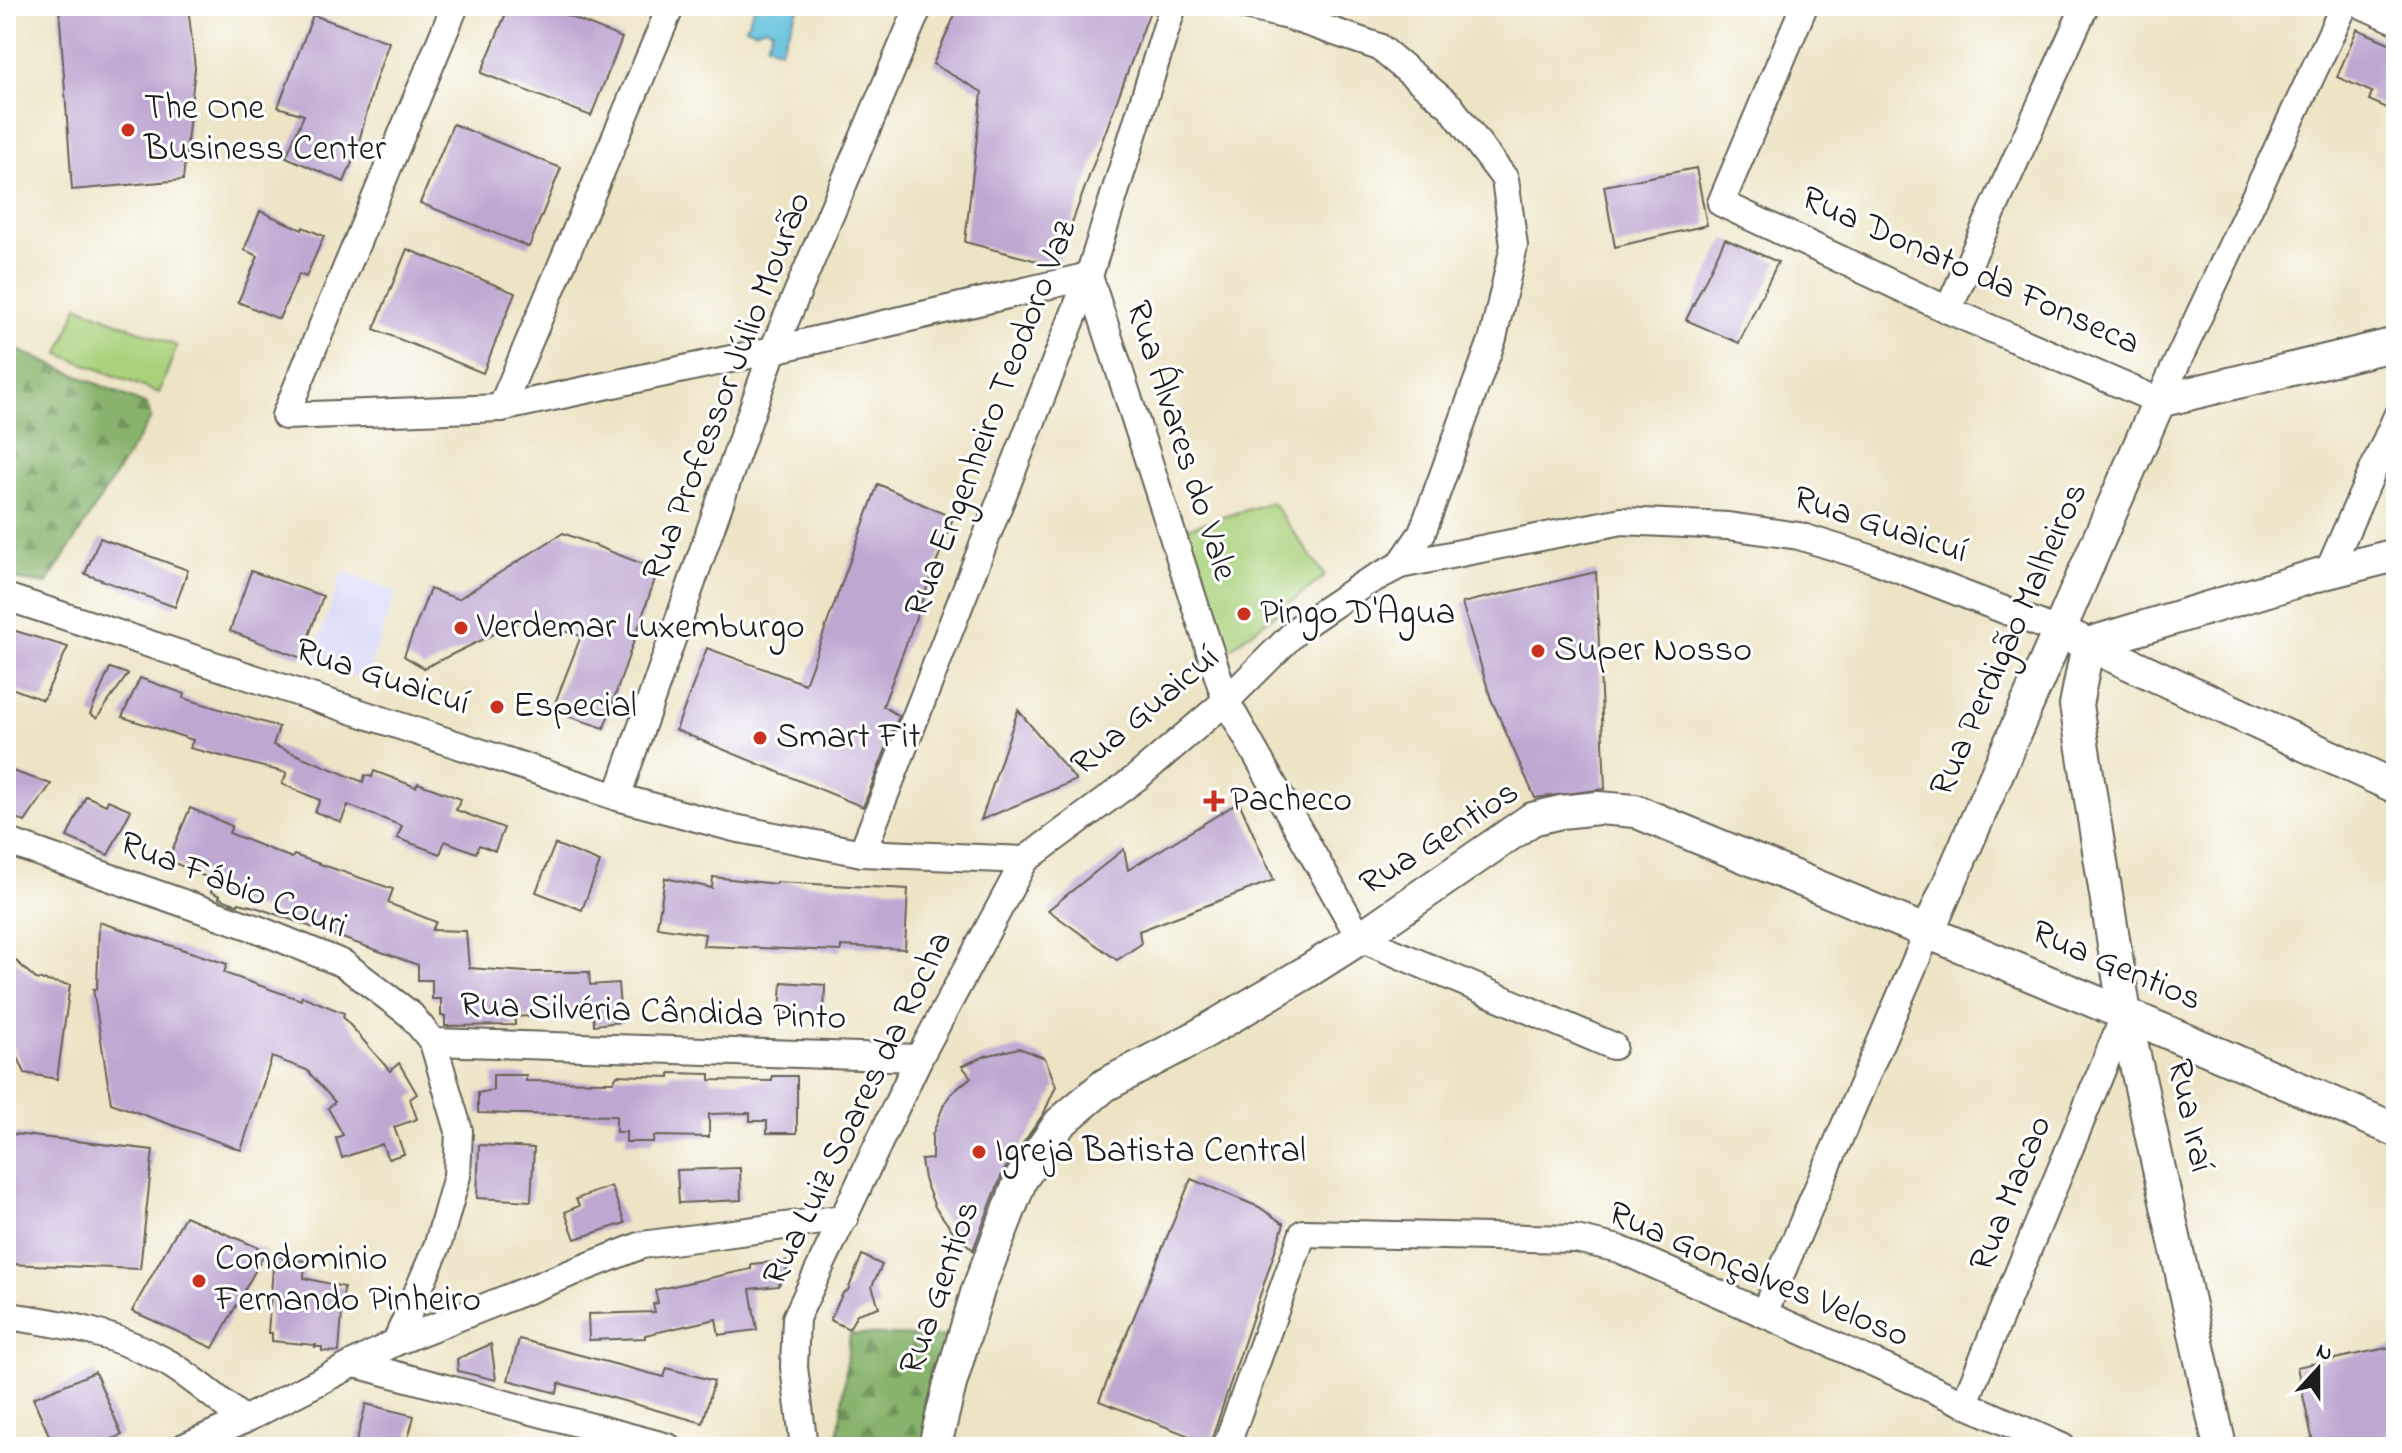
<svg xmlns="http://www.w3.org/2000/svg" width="2402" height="1453" viewBox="0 0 2402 1453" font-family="'Indie Flower',sans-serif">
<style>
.built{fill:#d6d8f8}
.forest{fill:url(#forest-firs);stroke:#526844;stroke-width:2}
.garden{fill:#aad17c;stroke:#63764c;stroke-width:2}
.water{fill:#5ebfdc;stroke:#3d6e7c;stroke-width:2}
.building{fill:#bea7d1}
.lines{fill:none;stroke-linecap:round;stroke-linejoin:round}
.minor-casing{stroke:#656257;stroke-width:30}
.tertiary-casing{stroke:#656257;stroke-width:36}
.minor{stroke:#fff;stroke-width:26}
.tertiary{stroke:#fff;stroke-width:32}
.poi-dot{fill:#c8321e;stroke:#fff;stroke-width:3}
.labels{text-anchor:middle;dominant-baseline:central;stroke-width:6;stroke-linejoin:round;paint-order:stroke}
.poi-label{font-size:36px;fill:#1c1c1c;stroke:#fff;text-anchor:start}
.street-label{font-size:36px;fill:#1c1c1c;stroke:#fff}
</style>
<defs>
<pattern id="forest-firs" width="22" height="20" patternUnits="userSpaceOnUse" patternTransform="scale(2)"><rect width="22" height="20" fill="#87b36c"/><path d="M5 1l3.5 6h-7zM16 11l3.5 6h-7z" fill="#6e9158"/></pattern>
</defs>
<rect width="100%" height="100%" fill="#fff"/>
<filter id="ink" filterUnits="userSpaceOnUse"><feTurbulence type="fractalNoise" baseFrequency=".0125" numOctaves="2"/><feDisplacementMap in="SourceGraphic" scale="16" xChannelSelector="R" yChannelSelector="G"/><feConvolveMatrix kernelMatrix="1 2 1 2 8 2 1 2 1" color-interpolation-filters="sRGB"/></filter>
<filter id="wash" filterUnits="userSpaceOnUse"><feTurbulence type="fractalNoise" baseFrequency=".006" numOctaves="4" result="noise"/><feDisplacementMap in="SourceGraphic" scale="32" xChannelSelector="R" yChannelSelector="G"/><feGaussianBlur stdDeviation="1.8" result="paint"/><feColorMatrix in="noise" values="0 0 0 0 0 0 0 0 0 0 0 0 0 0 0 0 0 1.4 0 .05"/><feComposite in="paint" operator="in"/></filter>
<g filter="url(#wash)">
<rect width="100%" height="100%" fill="#ede4c5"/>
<polygon class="built" points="343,571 396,592 366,680 311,661"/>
<g class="forest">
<polygon points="6,345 147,405 151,418 47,584 6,578"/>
<polygon points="850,1334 959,1337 935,1447 837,1447"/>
</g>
<g class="garden">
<polygon points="78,306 177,346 159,393 59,354"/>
<polygon points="1272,502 1325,576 1226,652 1181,530"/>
</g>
<polygon class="water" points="755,6 799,7 780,50 767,44 773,30 765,27 755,31 746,27"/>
<g id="blocks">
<g class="building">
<polygon points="59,6 188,6 195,68 183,180 72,190"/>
<polygon points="509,6 558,6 556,11 622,38 591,116 481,73"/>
<polygon points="959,6 1133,6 1150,11 1056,266 965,242 982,92 933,64"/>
<polygon points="313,15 389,42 374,85 356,153 344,182 286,157 304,115 278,107"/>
<polygon points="2357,29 2396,46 2396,112 2369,100 2372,92 2337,77"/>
<polygon points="453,124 561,168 529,247 420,203"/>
<polygon points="1696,168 1707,225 1615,247 1604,186"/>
<polygon points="260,211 302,230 303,227 324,236 306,277 299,274 279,319 238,302 258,256 244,250"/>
<polygon points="1725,239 1778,262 1739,343 1686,320"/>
<polygon points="407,249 515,293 483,373 374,329"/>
<polygon points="878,484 953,518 883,706 899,716 863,807 676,730 707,648 805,684"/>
<polygon points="563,533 658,570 604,728 552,711 581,636 525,619 424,668 404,656 430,589 458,599"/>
<polygon points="100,538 188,570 175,607 85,574"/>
<polygon points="251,571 323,596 301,658 230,631"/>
<polygon points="1596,572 1605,789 1535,798 1491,699 1462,603"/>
<polygon points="6,628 68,647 43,700 6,686"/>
<polygon points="110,668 128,674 97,718 90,714"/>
<polygon points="140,678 185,694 183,698 279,727 273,745 363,782 365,775 372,777 374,771 416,787 418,783 461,799 456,810 504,828 495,851 479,845 476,853 445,841 440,854 397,838 402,826 348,805 341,822 315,812 320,800 282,784 287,773 190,748 193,740 122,717"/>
<polygon points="1018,710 1076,780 981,820"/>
<polygon points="6,769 51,784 25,822 6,814"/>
<polygon points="86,796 106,805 108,800 131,810 108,855 67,837"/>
<polygon points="1239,802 1274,880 1139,931 1141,944 1117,960 1048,910 1124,849 1128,870"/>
<polygon points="190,808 232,826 229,833 292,858 294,855 393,889 388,903 436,922 432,930 466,931 469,968 526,972 589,972 590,985 618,983 621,1022 594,1025 593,1012 515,1017 515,1025 445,1026 445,1016 441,1016 441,999 432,999 432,980 418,980 418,965 258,908 239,903 238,905 219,898 220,896 211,892 215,881 168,860"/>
<polygon points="555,844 600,862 582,910 536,892"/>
<polygon points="713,877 776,884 776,882 908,889 905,949 841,946 841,951 703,946 705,934 657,927 665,878 712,888"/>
<polygon points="99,922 227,964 224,973 301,1000 302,996 344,1013 343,1017 390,1071 399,1063 417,1094 410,1099 417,1119 394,1127 404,1154 388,1159 382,1144 342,1158 336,1138 343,1135 328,1108 335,1102 307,1070 272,1057 241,1150 111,1103 93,989 97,989"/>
<polygon points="6,952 36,979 70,985 57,1079 25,1073 6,1031"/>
<polygon points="782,982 825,985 824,1016 780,1013"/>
<polygon points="1019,1048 1045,1058 1056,1086 1044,1113 1003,1172 973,1250 952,1230 935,1207 924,1179 921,1160 932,1159 932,1136 944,1104 951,1094 971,1077 962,1066 985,1056"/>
<polygon points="670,1073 710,1074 710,1080 772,1081 772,1076 797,1076 797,1133 767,1133 767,1121 750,1121 750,1113 709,1114 709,1137 654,1136 653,1142 626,1142 626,1132 616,1132 616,1116 478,1113 478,1093 493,1090 493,1075 526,1075 526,1081 613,1082 617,1075 670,1077"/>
<polygon points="6,1133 153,1150 140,1269 6,1264"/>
<polygon points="479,1145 534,1148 531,1201 477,1198"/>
<polygon points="740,1168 741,1200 679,1203 677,1170"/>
<polygon points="1191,1179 1259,1207 1284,1224 1210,1444 1099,1401"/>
<polygon points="611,1186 625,1223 575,1239 565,1212 579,1206 576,1199"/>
<polygon points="185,1216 266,1251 213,1348 132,1311"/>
<polygon points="274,1254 285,1259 305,1261 304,1278 344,1287 339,1352 322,1351 322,1347 315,1347 316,1345 272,1341 272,1333 268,1333"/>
<polygon points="862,1255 882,1265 872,1286 879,1307 857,1314 849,1329 830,1320 843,1293 848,1290"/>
<polygon points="786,1261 787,1273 778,1286 750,1289 757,1330 719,1335 716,1319 645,1335 645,1338 589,1340 588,1314 655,1312 653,1304 658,1303 655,1290 751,1269 751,1264"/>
<polygon points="519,1339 664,1377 667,1368 714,1381 703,1423 559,1383 557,1393 508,1380"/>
<polygon points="491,1344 496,1380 458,1371 457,1359"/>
<polygon points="2396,1346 2396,1447 2314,1447 2297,1367"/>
<polygon points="95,1372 122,1435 92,1447 54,1447 33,1398"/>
<polygon points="366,1404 414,1416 406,1447 355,1447"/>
</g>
</g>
</g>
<g filter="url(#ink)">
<use href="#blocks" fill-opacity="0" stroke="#656257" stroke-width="2"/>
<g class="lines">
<g class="minor-casing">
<g id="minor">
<polyline points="455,6 285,416 501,408 773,350 1089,276"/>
<polyline points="1245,6 1288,16 1379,47 1450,106 1505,179 1514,246 1493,338 1422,533 1400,565"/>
<polyline points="1804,6 1721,203 1948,310 2159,401 2344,6"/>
<polyline points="2364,6 2396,20"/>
<polyline points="1089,276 1226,701 1360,938 1613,1046"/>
<polyline points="1948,310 2085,6"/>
<polyline points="501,408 671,6"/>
<polyline points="2328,572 2396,418"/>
<polyline points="6,597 617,797 734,828 862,853 1025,860 1136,778 1226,701 1299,628 1364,584 1400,565 1622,521 1728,526 1799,536 1873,559 2058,631"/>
<polyline points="617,797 773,350 919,6"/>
<polyline points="6,841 260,930 344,964 411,1015 433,1042 459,1131 457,1176 438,1244 396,1342"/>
<polyline points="862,853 1089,276 1173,6"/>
<polyline points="433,1042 919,1058"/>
<polyline points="1764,1313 1928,932"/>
<path d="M6,1316C64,1323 119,1334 170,1364C196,1380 220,1401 244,1420"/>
<polyline points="355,1364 668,1447"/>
<polyline points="1965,1402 2125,1014"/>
<polyline points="184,1447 244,1420 396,1342 642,1245 845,1218"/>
<polyline points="804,1447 794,1367 796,1318 919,1058 1025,860"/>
<polyline points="1226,1447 1303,1233 1576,1239 1619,1249 2062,1447"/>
</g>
</g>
<g class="tertiary-casing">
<g id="tertiary">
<polyline points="2072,637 2396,787"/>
<polyline points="2088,644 2076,705 2125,1014 2220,1447"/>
<polyline points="2088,644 2328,572 2396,555"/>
<polyline points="1928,932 2159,401 2396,344"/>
<polyline points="937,1447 937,1437 950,1384 978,1290 1021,1179 1060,1123 1105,1085 1191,1040 1305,973 1360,938 1532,819 1561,812 1598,808 1635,811 2125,1014 2396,1130"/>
</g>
</g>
<use href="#minor" class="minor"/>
<use href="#tertiary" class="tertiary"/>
</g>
</g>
<g class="poi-dot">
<circle cx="128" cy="130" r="8"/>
<circle cx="1244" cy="614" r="8"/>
<circle cx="461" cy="628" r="8"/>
<circle cx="1538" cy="651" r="8"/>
<circle cx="497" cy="707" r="8"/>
<circle cx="760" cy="738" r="8"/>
<path d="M1210 789h8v8h8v8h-8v8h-8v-8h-8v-8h8z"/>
<circle cx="979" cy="1152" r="8"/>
<circle cx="199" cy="1281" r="8"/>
</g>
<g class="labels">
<g class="poi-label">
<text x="144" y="109">The One<tspan x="144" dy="41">Business Center</tspan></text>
<text x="1260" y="614">Pingo D'Agua</text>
<text x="477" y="628">Verdemar Luxemburgo</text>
<text x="1554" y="651">Super Nosso</text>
<text x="513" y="707">Especial</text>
<text x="776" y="738">Smart Fit</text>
<text x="1230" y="801">Pacheco</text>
<text x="995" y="1152">Igreja Batista Central</text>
<text x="215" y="1260">Condominio<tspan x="215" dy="41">Fernando Pinheiro</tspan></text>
</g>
<g class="street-label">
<text transform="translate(1970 272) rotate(24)">Rua Donato da Fonseca</text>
<text transform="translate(728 387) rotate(-69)">Rua Professor Júlio Mourão</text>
<text transform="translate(992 419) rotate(-69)">Rua Engenheiro Teodoro Vaz</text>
<text transform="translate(1180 441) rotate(72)">Rua Álvares do Vale</text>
<text transform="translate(1880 526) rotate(18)">Rua Guaicuí</text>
<text transform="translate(2010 640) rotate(-66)">Rua Perdigão Malheiros</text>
<text transform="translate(382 678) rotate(18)">Rua Guaicuí</text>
<text transform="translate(1146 712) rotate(-40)">Rua Guaicuí</text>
<text transform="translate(1440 839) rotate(-33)">Rua Gentios</text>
<text transform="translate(233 886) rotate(21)">Rua Fábio Couri</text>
<text transform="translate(2116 967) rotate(23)">Rua Gentios</text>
<text transform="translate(653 1013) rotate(2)">Rua Silvéria Cândida Pinto</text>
<text transform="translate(859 1109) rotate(-64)">Rua Luiz Soares da Rocha</text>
<text transform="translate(2189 1116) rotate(78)">Rua Iraí</text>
<text transform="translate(2012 1194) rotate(-68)">Rua Macao</text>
<text transform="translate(1758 1276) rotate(23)">Rua Gonçalves Veloso</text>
<text transform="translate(941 1288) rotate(-71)">Rua Gentios</text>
</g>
</g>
<rect width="2402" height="1453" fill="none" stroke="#fff" stroke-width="32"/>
<g transform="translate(2318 1369) rotate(21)" stroke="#ffffff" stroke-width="6" paint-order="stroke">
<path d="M0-6L14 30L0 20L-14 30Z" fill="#1c1c1c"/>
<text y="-12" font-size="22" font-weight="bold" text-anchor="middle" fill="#1c1c1c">N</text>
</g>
</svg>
